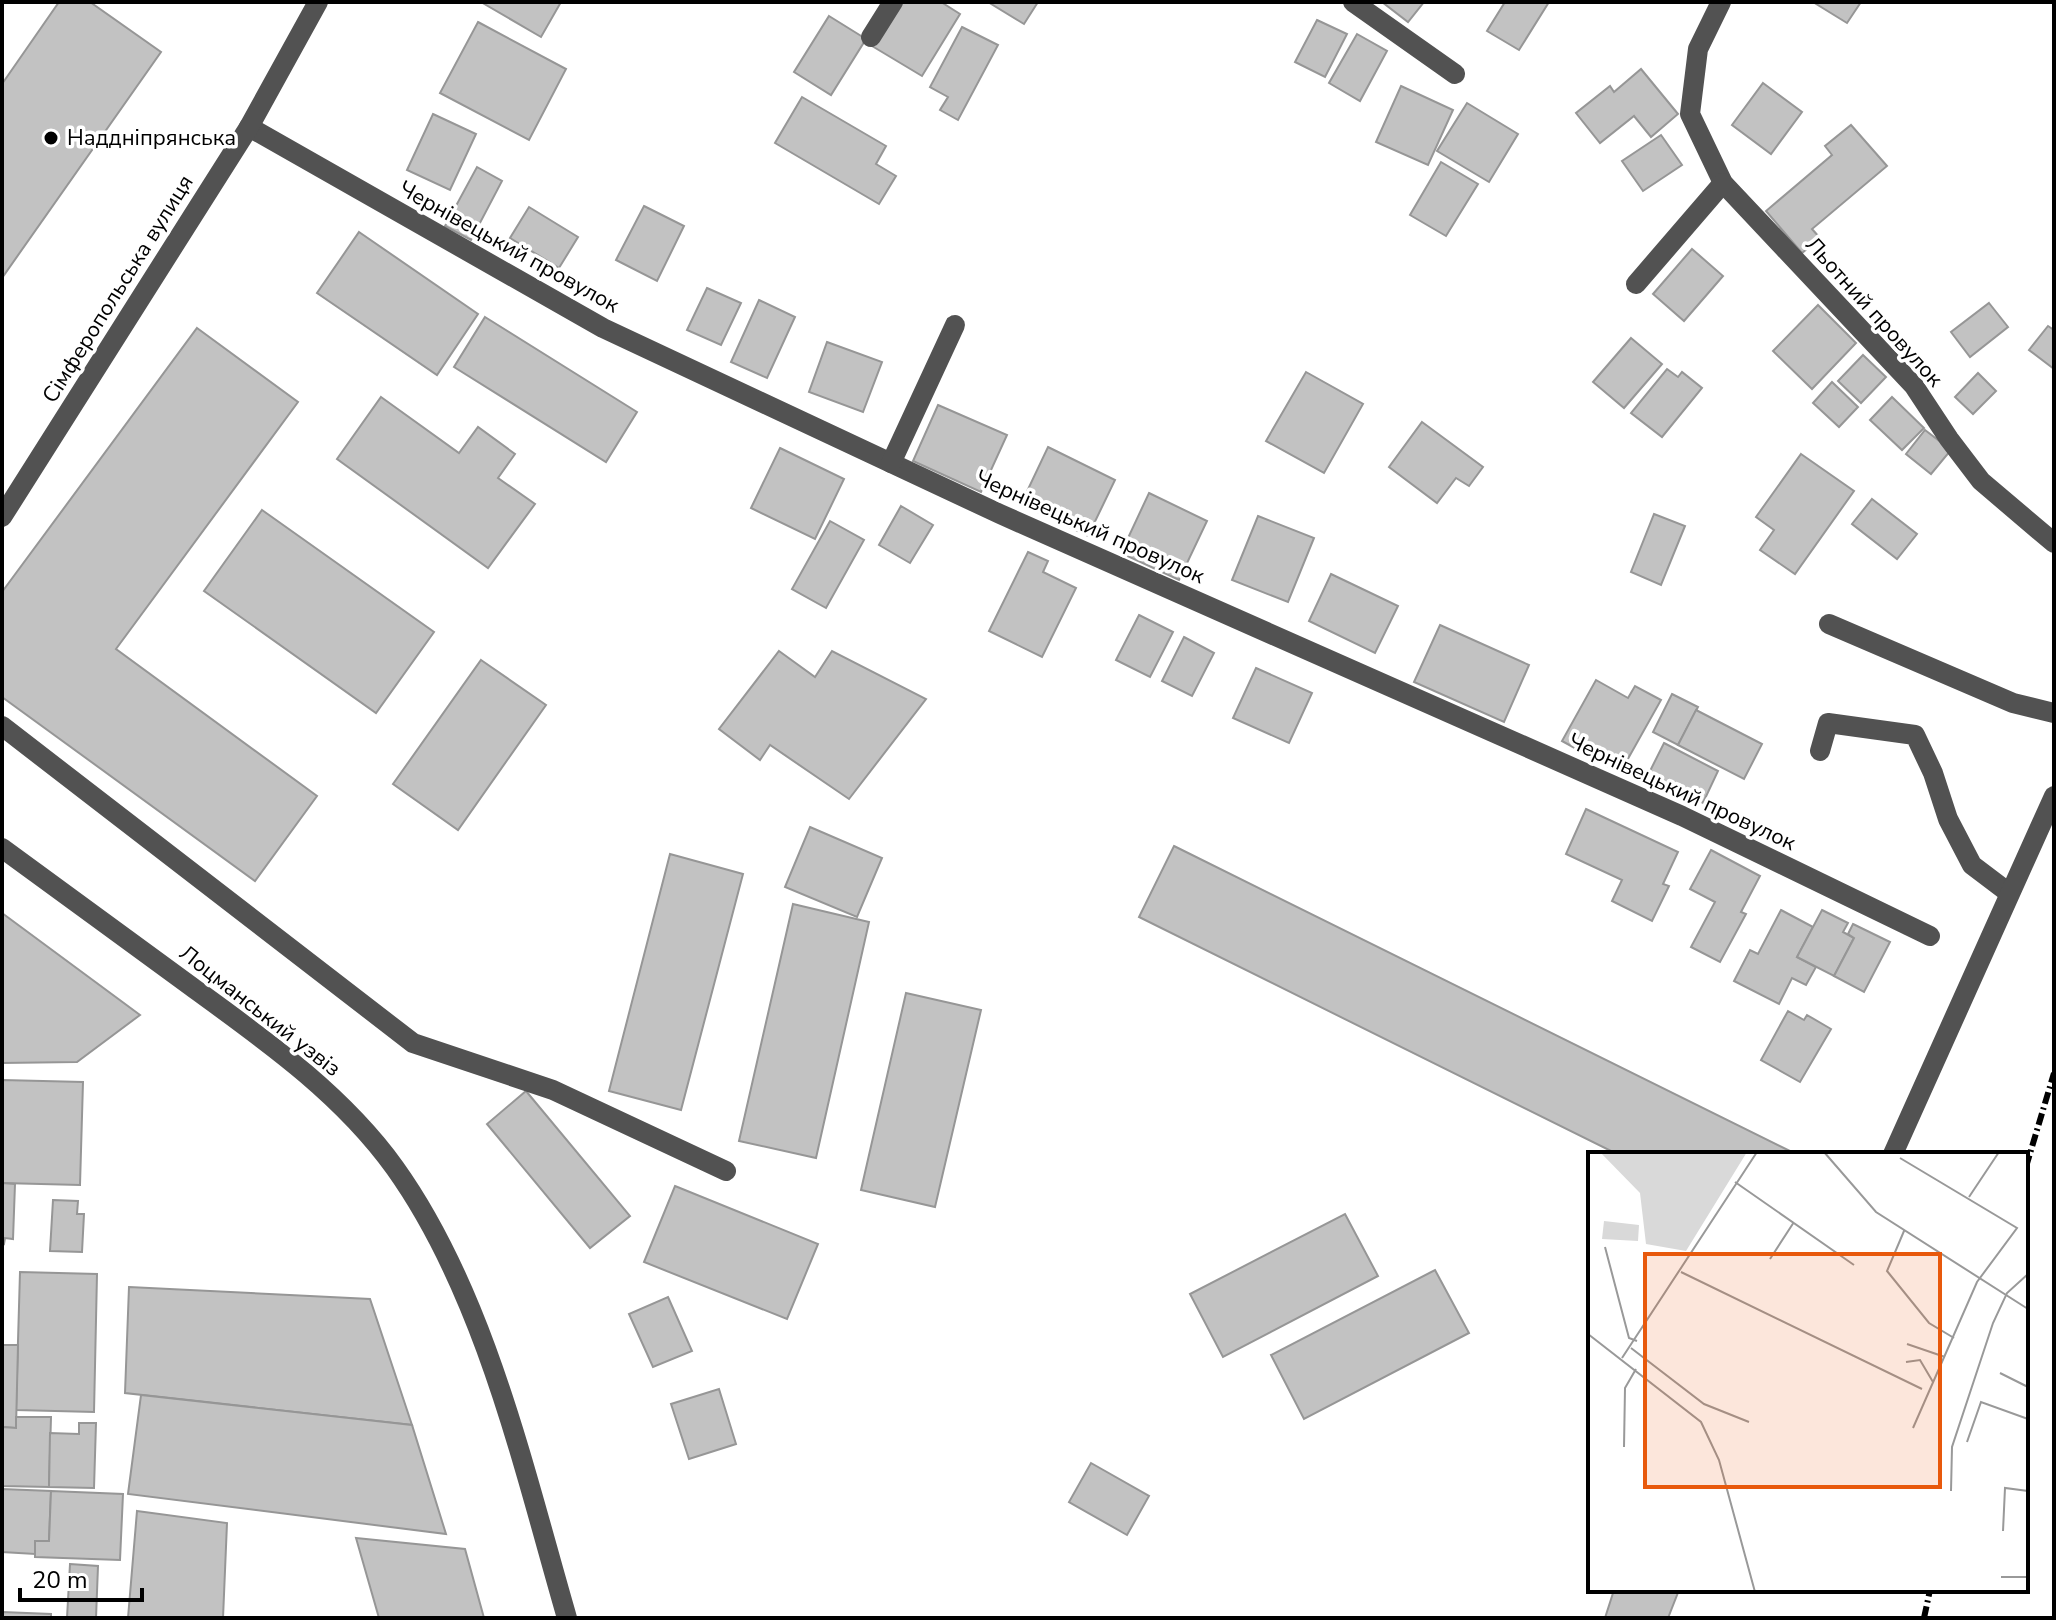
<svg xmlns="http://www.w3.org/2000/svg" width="2056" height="1620" viewBox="0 0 2056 1620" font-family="'Nunito Sans',sans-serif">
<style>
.building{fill:#c2c2c2;stroke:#969696;stroke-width:2}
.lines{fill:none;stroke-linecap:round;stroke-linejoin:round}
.minor{stroke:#525252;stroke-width:20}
.rail{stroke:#000;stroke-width:6;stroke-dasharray:12 4 2 4;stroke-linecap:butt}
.poi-dot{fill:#000;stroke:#fff;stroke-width:3}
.labels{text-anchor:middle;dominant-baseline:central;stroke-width:7;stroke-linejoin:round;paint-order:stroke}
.poi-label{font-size:22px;fill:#000;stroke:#fff;text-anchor:start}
.street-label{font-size:22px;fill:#000;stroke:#fff}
.inset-road{fill:none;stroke:#999;stroke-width:2}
.view{fill:#e8590c;fill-opacity:0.15;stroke:#e8590c;stroke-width:4}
.inset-edge{fill:none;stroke:#000;stroke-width:4}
</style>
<rect width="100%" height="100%" fill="#fff"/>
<g class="building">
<polygon points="59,2 90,2 161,52 2,278 2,84"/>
<polygon points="481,2 561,2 541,37"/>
<polygon points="899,2 941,2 960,14 922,76 872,46"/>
<polygon points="988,2 1038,2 1024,24"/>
<polygon points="1382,2 1424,2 1408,22"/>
<polygon points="1505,2 1549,2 1519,50 1487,31"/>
<polygon points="1813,2 1861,2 1847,23"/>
<polygon points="829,16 866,39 831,95 794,72"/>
<polygon points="1317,20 1347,34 1325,77 1295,62"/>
<polygon points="478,22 566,69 529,140 440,93"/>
<polygon points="962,27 998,45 958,120 940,110 948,97 930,87"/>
<polygon points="1357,34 1387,51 1360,101 1329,83"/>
<polygon points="1641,69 1678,114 1651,137 1634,116 1600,143 1576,113 1610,86 1614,92"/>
<polygon points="1763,83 1802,112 1771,154 1732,125"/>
<polygon points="1401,86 1453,110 1428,165 1376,142"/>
<polygon points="802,97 886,146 876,164 896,176 879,204 775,143"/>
<polygon points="1467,103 1518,134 1489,182 1437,151"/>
<polygon points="433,114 476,134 450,190 407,170"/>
<polygon points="1851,125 1887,166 1812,229 1820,238 1802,253 1766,211 1832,155 1825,146"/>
<polygon points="1661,135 1682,165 1643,191 1622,161"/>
<polygon points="1441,162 1478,184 1446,236 1410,215"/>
<polygon points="477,167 502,181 471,240 445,226"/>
<polygon points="644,206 684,226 657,281 616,260"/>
<polygon points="529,207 578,237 559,268 510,238"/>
<polygon points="359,232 478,314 437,375 317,293"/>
<polygon points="1692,249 1723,276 1684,321 1653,294"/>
<polygon points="707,288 741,303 721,345 687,330"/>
<polygon points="759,300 795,317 767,378 731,362"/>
<polygon points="1989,303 2008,327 1970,357 1951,332"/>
<polygon points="1818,305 1856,343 1812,389 1773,351"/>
<polygon points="485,317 637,412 606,462 454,367"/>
<polygon points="2048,326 2054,330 2054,369 2029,350"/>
<polygon points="197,328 298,402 116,649 317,796 255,881 2,697 2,592"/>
<polygon points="1631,338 1662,364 1624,408 1593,382"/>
<polygon points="827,342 882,362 863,412 809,392"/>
<polygon points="1863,355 1886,377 1861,403 1838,381"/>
<polygon points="1667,369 1678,377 1682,372 1702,388 1662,437 1631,413"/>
<polygon points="1306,372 1363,404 1324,473 1266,441"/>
<polygon points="1978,373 1996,391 1973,414 1955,397"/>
<polygon points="1832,382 1858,407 1839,427 1813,403"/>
<polygon points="381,397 459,453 478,427 515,454 498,478 535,504 488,568 337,459"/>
<polygon points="1892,397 1924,428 1902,450 1870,420"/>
<polygon points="938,405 1007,435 981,492 913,461"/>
<polygon points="1422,422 1483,467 1469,486 1456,478 1437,503 1389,467"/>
<polygon points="1925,430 1951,450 1931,474 1906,454"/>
<polygon points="1048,447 1115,480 1088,536 1021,504"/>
<polygon points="780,448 844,479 815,539 751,508"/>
<polygon points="1801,454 1854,491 1795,574 1760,550 1774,530 1756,517"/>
<polygon points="1149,493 1207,521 1179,580 1121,553"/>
<polygon points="1872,499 1917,534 1897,559 1852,524"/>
<polygon points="901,506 933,525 910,563 879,545"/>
<polygon points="262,510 434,632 376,713 204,591"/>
<polygon points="1654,514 1685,526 1661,585 1631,572"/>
<polygon points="1258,516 1314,538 1288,602 1232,580"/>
<polygon points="830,521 864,540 826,608 792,589"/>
<polygon points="1028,552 1048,561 1043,572 1076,588 1042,657 989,631"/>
<polygon points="1331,574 1398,606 1375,653 1309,621"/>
<polygon points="1139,615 1173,632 1150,677 1116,660"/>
<polygon points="1440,625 1529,665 1504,722 1414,682"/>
<polygon points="1184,637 1214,653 1192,696 1162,681"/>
<polygon points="779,651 815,677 832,651 926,699 849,799 770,745 760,760 719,729"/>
<polygon points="481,660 546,705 458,830 393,784"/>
<polygon points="1256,668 1312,693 1289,743 1233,718"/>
<polygon points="1596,680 1628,698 1635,686 1661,700 1620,773 1562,741"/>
<polygon points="1672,694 1698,707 1678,745 1653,732"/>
<polygon points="1696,710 1762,744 1744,779 1678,745"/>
<polygon points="1664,743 1718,771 1703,803 1648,775"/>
<polygon points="1586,809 1678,852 1663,884 1669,886 1652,921 1612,901 1622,880 1566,854"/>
<polygon points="810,827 882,858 857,917 785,887"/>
<polygon points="1174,846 1796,1154 1617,1154 1139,917"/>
<polygon points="1711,850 1760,876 1741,912 1746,914 1720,962 1691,947 1715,902 1690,889"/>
<polygon points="670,854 743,874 681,1110 609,1091"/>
<polygon points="793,904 869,922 816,1158 739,1141"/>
<polygon points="1781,910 1813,927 1797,957 1816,967 1806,985 1792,978 1779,1004 1734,981 1750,950 1758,954"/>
<polygon points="1822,910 1848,923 1843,932 1854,938 1834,976 1797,957"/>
<polygon points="2,913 140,1015 77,1062 2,1063"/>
<polygon points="1853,924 1890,942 1864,992 1834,976 1854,938 1848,934"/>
<polygon points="906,993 981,1010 935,1207 861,1190"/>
<polygon points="1788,1011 1804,1020 1807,1015 1831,1029 1800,1082 1761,1060"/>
<polygon points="2,1080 83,1082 80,1185 2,1183"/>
<polygon points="526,1091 630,1216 590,1248 487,1124"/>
<polygon points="2,1183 15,1184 13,1239 5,1238 4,1244 2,1243"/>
<polygon points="675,1186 818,1244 787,1319 644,1262"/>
<polygon points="53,1200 78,1201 77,1214 84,1214 82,1252 50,1251"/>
<polygon points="1345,1214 1378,1276 1223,1357 1190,1294"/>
<polygon points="1435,1270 1469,1333 1304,1419 1271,1355"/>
<polygon points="20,1272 97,1274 94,1412 16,1410"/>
<polygon points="129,1287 370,1299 412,1425 125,1393"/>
<polygon points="668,1297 692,1351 653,1367 629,1314"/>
<polygon points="2,1345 18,1345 16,1428 2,1427"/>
<polygon points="719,1389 736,1444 689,1459 671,1404"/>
<polygon points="141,1395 412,1425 446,1534 128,1494"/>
<polygon points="16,1417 51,1417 49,1487 2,1486 2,1427 16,1428"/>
<polygon points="79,1423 96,1423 94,1488 49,1487 50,1433 79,1434"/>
<polygon points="1091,1463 1149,1496 1127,1535 1069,1502"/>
<polygon points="2,1489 51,1491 49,1541 35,1541 35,1554 2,1552"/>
<polygon points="51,1491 123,1494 120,1560 35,1557 35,1541 49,1541"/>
<polygon points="137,1511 227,1523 223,1618 128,1618"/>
<polygon points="356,1538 465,1549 484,1618 379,1618"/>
<polygon points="70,1564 98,1566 96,1618 67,1618"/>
<polygon points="1614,1590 1679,1590 1668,1618 1605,1618"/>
<polygon points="2,1612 51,1614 51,1618 2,1618"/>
</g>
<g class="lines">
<g class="minor">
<polyline points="1353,2 1455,74"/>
<polyline points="1721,2 1698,49 1690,114 1723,183 1914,386 1949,439 1981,481 2054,543"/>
<polyline points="871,37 893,2"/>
<polyline points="249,127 603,328 1000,514 1682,816 1930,936"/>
<polyline points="1636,284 1723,183"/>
<polyline points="891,463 955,325"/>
<polyline points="2,517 249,127 318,2"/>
<polyline points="1829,624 2013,703 2054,713"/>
<polyline points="2,726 413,1043 553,1090 726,1171"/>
<polyline points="1820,751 1828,723 1915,735 1933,773 1948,819 1972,865 2009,893"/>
<path d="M2,848C65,894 129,941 192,987C265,1040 342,1094 395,1168C485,1294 524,1470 567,1618"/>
<polyline points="1893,1154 2054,796"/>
</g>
<g class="rail">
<polyline points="2026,1167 2054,1073"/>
<polyline points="1924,1618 1930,1590"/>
</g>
</g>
<circle class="poi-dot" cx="51" cy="138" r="8"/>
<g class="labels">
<g class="poi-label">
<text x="67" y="138">Наддніпрянська</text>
</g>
<g class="street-label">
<text transform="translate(509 247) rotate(29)">Чернівецький провулок</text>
<text transform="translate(118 289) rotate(-58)">Сімферопольська вулиця</text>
<text transform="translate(1874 312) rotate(48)">Льотний провулок</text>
<text transform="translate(1090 527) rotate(24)">Чернівецький провулок</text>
<text transform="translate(1682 792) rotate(25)">Чернівецький провулок</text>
<text transform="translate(260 1011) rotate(38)">Лоцманський узвіз</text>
</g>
</g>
<g transform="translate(1588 1152)">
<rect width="440" height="440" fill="#fff"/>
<path d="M12,0H159L98,99L58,92L52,41ZM16,69L51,73L50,89L14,87Z" fill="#d9d9d9"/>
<path class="inset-road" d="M236,0L288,60L440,157M312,6L429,76L389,130L325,276M147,30L266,113M381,45L411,0M316,79L299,119L341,171L366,186M17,95L41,186L49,189M182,107L206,70M93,120L334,237M0,182L113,270L131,308L167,440M319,192L357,205M43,196L116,252L161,270M34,206L169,0M318,210L332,208L345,230M412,221L440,235M379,290L393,250L440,267M36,295L37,236L48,217M363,339L364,295L405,171L419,141L440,122M415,379L417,336L440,339M413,425H440"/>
<path class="view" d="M57,102H352V335H57Z"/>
<rect width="440" height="440" class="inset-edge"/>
</g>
<rect width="2056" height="1620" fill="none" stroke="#000000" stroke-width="8"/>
<path d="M20 1588v12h122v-12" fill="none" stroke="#000000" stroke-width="4"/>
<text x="32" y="1588" font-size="24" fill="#000000" stroke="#ffffff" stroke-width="6" paint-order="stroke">20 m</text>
</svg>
